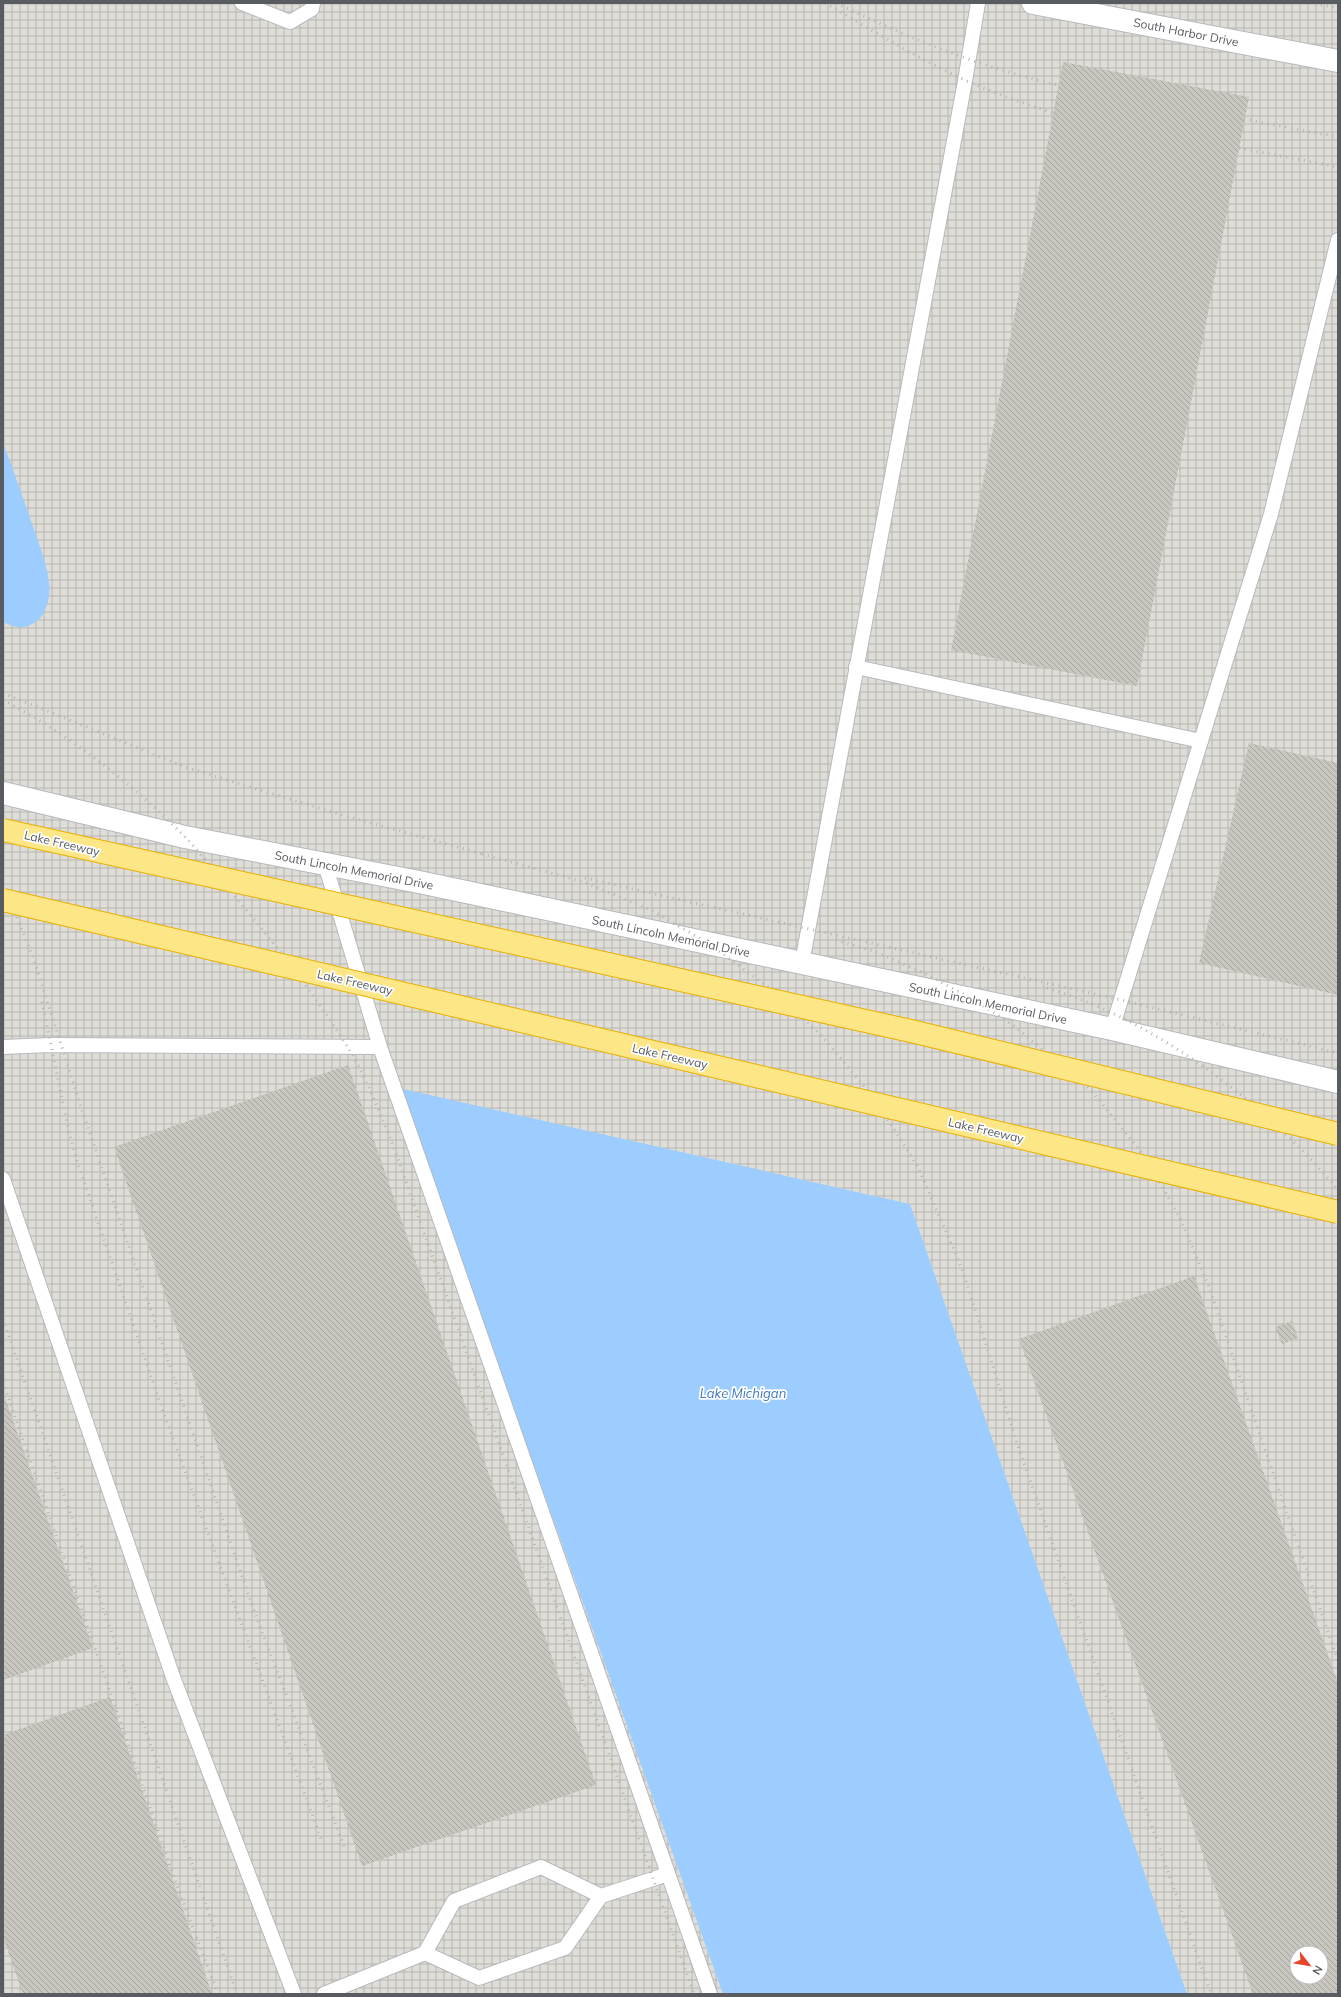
<svg xmlns="http://www.w3.org/2000/svg" width="1341" height="1997" viewBox="0 0 1341 1997" font-family="Mulish,sans-serif">
<style>
.industrial{fill:url(#industrial-grid);fill-rule:evenodd}
.water{fill:#9ccdfe}
.building{fill:url(#building-back-hatch);fill-rule:evenodd}
.lines{fill:none;stroke-linecap:round;stroke-linejoin:round}
.lane-casing{stroke:#b7b9be;stroke-width:16}
.street-casing{stroke:#b7b9be;stroke-width:24}
.secondary-casing{stroke:#b5b8be;stroke-width:24}
.lane{stroke:#fff;stroke-width:14}
.street{stroke:#fff;stroke-width:22}
.secondary{stroke:#fff;stroke-width:22}
.rail{stroke:#b3b4b4;stroke-width:3;stroke-dasharray:1 5;stroke-linecap:butt}
.highway-bridge-casing{stroke:#e9b001;stroke-width:24;stroke-linecap:butt}
.highway-bridge{stroke:#fce685;stroke-width:22}
.labels{text-anchor:middle;dominant-baseline:central;stroke-width:3.5;stroke-linejoin:round;paint-order:stroke}
.street-label{font-size:12px;fill:#585b60;stroke:#fff}
.water-label{font-size:13px;font-style:italic;fill:#4076c1;stroke:#fff}
</style>
<defs>
<pattern id="industrial-grid" width="8" height="8" patternUnits="userSpaceOnUse"><rect width="8" height="8" fill="#dfddd7"/><path d="M0 4h8M4 0v8" fill="none" stroke="#b8b6b2"/></pattern>
<pattern id="building-back-hatch" width="6" height="6" patternUnits="userSpaceOnUse"><rect width="6" height="6" fill="#c8c6be"/><path d="M-1 5l2 2M0 0l6 6M5-1l2 2" fill="none" stroke="#a5a49e"/></pattern>
</defs>
<rect width="100%" height="100%" fill="#ebeadf"/>
<path class="industrial" d="M3,3H1338V1994H1187L910,1204L400,1089L723,1994H3ZM1297,1953H1321V1977H1297Z"/>
<g class="water">
<path d="M3,443C13,468 21,493 30,518C37,539 46,560 49,582C51,594 47,613 37,621C25,630 15,628 3,622Z"/>
<polygon points="399,1088 910,1204 1187,1994 723,1994"/>
</g>
<g class="building">
<polygon points="1063,62 1249,97 1137,686 951,650"/>
<polygon points="1249,743 1338,763 1338,995 1199,963"/>
<polygon points="348,1065 596,1785 362,1866 114,1147"/>
<path d="M1194,1276L1338,1683V1994H1253L1019,1339ZM1297,1953H1321V1977H1297Z"/>
<polygon points="1292,1321 1298,1338 1282,1344 1275,1327"/>
<polygon points="3,1392 93,1648 3,1680"/>
<polygon points="110,1697 212,1994 23,1994 3,1937 3,1735"/>
</g>
<g class="lines">
<g class="lane-casing">
<g id="lane">
<polyline points="242,3 290,22 312,9 313,3"/>
<polyline points="856,667 1201,741"/>
<polyline points="325,864 380,1047 710,1994"/>
<polyline points="802,963 965,81 978,3"/>
<polyline points="1112,1029 1271,514 1338,240"/>
<polyline points="3,1047 51,1045 380,1047"/>
<polyline points="3,1179 173,1677 294,1994"/>
<polyline points="601,1896 565,1948 479,1978 425,1953 454,1901 541,1867 601,1896 668,1874"/>
<polyline points="324,1994 425,1953"/>
</g>
</g>
<g class="street-casing">
<polyline id="street" points="1033,3 1338,61"/>
</g>
<g class="secondary-casing">
<polyline id="secondary" points="3,793 185,837 419,882 802,963 1112,1029 1338,1082"/>
</g>
<use href="#lane" class="lane"/>
<use href="#street" class="street"/>
<use href="#secondary" class="secondary"/>
<g class="rail">
<path d="M825,3C872,30 918,59 967,81C995,94 1024,103 1053,113"/>
<path d="M836,3C909,38 979,67 1058,85"/>
<polyline points="1309,3 1338,8"/>
<polyline points="1244,119 1338,137"/>
<polyline points="1239,148 1338,167"/>
<polyline points="3,693 185,767 342,815 486,855"/>
<path d="M3,700C67,733 134,785 184,836C205,857 223,882 242,905C280,950 316,997 347,1046C366,1077 379,1111 393,1145L694,1994"/>
<polyline points="482,854 584,882 651,910 708,943 768,987 821,1035 874,1098 918,1167 963,1271 1017,1443 1211,1994"/>
<polyline points="585,878 1121,1000 1338,1053"/>
<polyline points="3,884 33,957 82,1110 253,1608 345,1849"/>
<polyline points="836,940 873,951 924,973 976,1001 1014,1026 1091,1090 1146,1158 1180,1218 1209,1287 1338,1661"/>
<path d="M1047,988C1154,1019 1268,1105 1338,1190"/>
<polyline points="42,1002 69,1132 78,1164 165,1417 322,1841"/>
<polyline points="3,1319 237,1994"/>
<polyline points="3,1382 177,1886 218,1994"/>
</g>
<g class="highway-bridge-casing">
<g id="highway-bridge">
<polyline points="3,830 911,1031 1338,1134"/>
<polyline points="3,900 1338,1212"/>
</g>
</g>
<use href="#highway-bridge" class="highway-bridge"/>
</g>
<g class="labels">
<g class="street-label">
<text transform="translate(1186 32) rotate(11)">South Harbor Drive</text>
<text transform="translate(62 843) rotate(13)">Lake Freeway</text>
<text transform="translate(354 870) rotate(11)">South Lincoln Memorial Drive</text>
<text transform="translate(671 936) rotate(12)">South Lincoln Memorial Drive</text>
<text transform="translate(355 982) rotate(13)">Lake Freeway</text>
<text transform="translate(988 1003) rotate(12)">South Lincoln Memorial Drive</text>
<text transform="translate(670 1056) rotate(13)">Lake Freeway</text>
<text transform="translate(986 1130) rotate(13)">Lake Freeway</text>
</g>
<g class="water-label">
<text x="743" y="1393">Lake Michigan</text>
</g>
</g>
<rect width="1341" height="1997" fill="none" stroke="#585b60" stroke-width="8"/>
<g transform="translate(1309 1965) rotate(121)"><circle r="19" fill="#ffffff" stroke="#bcbdbf"/>
<path d="M0-3L7 15L0 10L-7 15Z" fill="#e74529"/>
<text y="-6" font-size="11" font-weight="bold" text-anchor="middle" fill="#585b60">N</text>
</g>
</svg>
